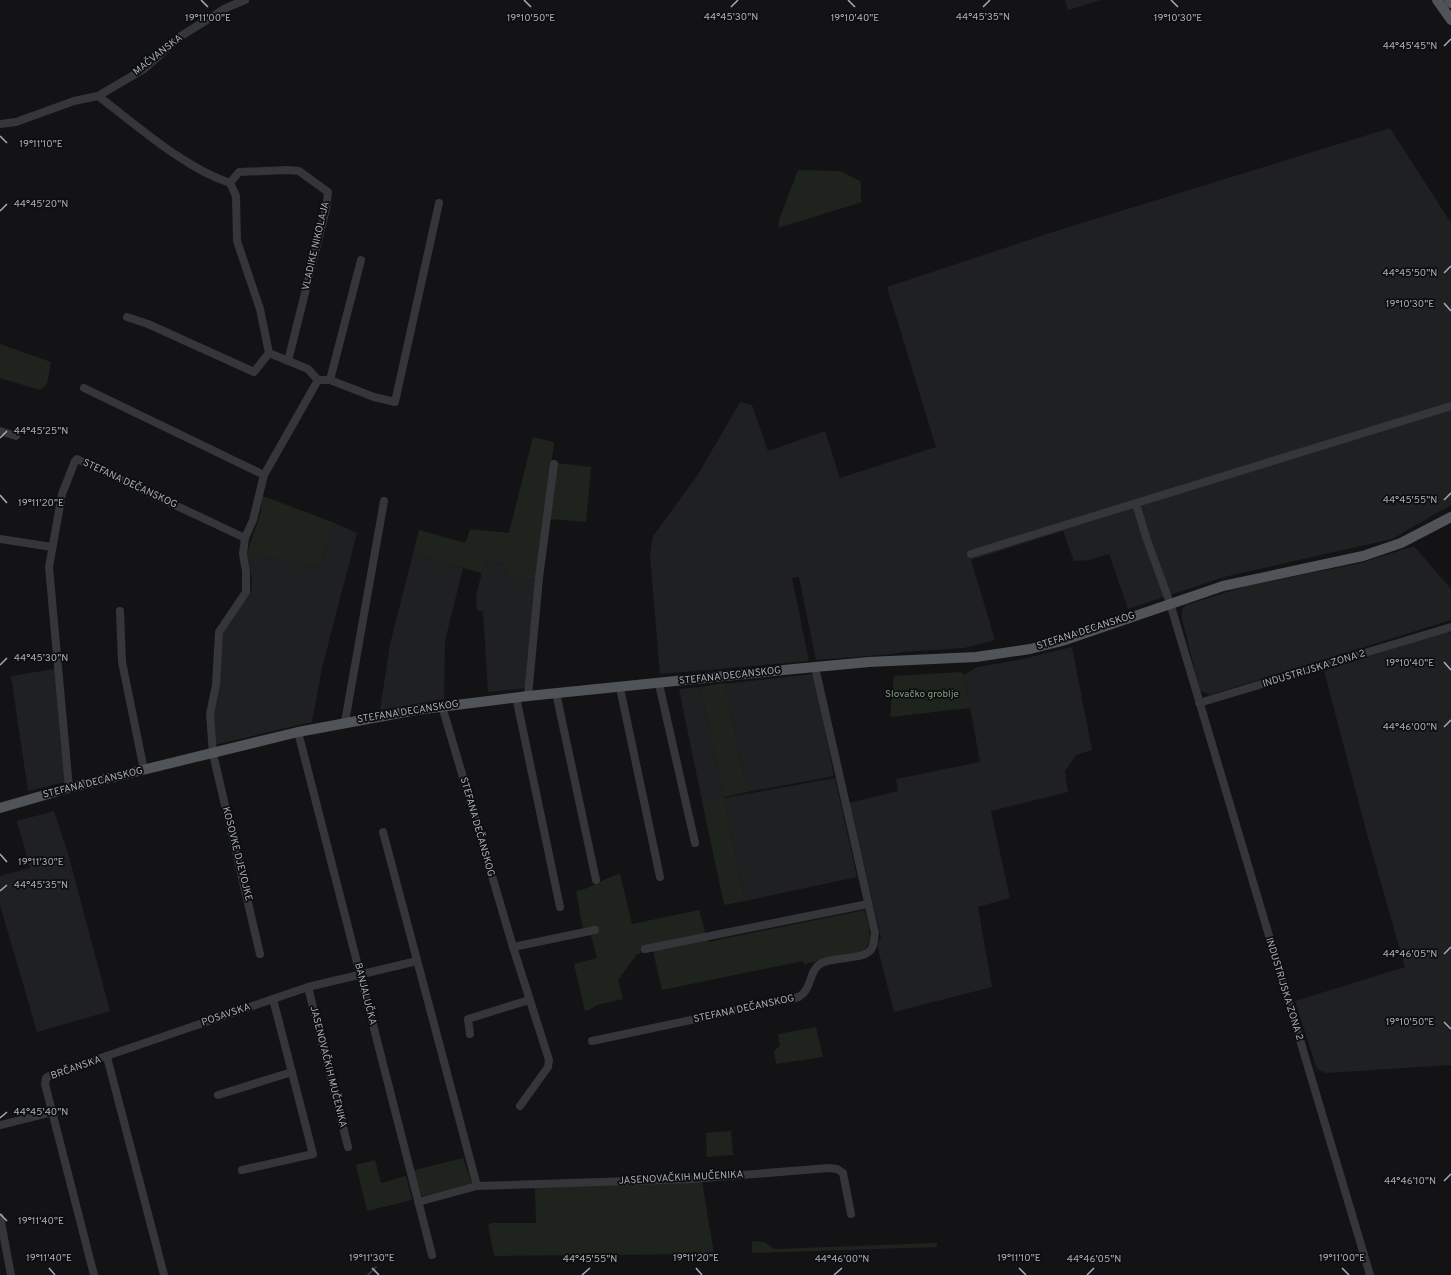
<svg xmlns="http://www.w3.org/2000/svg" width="1451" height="1275" viewBox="0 0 1451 1275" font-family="Overpass,sans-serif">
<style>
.built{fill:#1f2022}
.green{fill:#1e241d}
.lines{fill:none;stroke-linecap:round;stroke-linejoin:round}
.stream{stroke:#2c373a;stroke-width:2}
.minor{stroke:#34363a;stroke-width:8}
.major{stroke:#505458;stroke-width:10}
.ticks{fill:none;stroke:#a5adb5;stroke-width:1.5}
.labels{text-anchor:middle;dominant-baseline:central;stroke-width:3.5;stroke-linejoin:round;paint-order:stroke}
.street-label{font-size:10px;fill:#a5adb5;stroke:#0e0e10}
.park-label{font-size:10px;fill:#829f7c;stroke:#0e0e10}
.ticks-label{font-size:10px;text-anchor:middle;fill:#a5adb5;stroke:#0e0e10;stroke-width:3.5;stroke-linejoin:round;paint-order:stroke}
</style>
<rect width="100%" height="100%" fill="#131315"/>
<g class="built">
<polygon points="1065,0 1101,0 1068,10"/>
<polygon points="1390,128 1451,223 1451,505 1392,539 1224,577 1128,609 1109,554 1090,560 1074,561 1063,531 971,560 995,640 964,648 902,652 894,654 816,660 799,577 792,578 809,661 660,674 650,555 653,536 697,476 740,402 752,405 768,451 825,431 840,478 936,447 887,287 1056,231"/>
<polygon points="332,522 357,533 322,668 312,722 214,745 213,713 222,636 225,628 251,591 252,581 247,553 321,567"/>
<polygon points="1414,546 1451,589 1451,620 1210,695 1200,691 1182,619 1182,610 1186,605 1246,586 1361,563"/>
<polygon points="413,554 463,568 445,641 444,699 380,710 390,644"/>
<polygon points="485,561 507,565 506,577 536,580 527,688 488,692 483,611 477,611 476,595"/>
<polygon points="1445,632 1451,633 1451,1065 1326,1073 1317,1069 1295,1001 1405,967 1367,834 1324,671"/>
<polygon points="1072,647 1092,750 1076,755 1065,771 1068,792 991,811 1010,898 978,907 992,987 894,1012 877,945 881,937 849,803 898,791 896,779 980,762 964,675 977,667 1014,661"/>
<polygon points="61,668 70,781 28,791 11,676"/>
<polygon points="813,674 815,677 834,776 747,792 725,684"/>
<polygon points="700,687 724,796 702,801 679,689"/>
<polygon points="835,778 857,877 745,901 724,798"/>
<polygon points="54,811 69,857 110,1011 37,1032 0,905 0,876 30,868 17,821"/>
</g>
<g class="green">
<path d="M798,170L840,171L860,181C863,189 859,194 862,202L778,228L779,220Z"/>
<polygon points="0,344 51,362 47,384 40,390 0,378"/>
<polygon points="533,437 554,442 536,580 506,577 507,565 485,561 482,573 413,554 419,530 465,543 470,529 509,533"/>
<polygon points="557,463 591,467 586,522 549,519"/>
<polygon points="263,496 332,522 321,567 247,553 260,515"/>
<polygon points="961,672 964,675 970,708 890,717 894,676"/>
<polygon points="725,683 747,792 724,797 745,901 724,905 702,801 724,796 700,687"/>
<path d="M620,874L632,924L699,910L708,942L865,910C868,925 876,944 860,953L804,964L803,961L662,990L653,951L637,954L618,980L623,999L597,1005L589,1010L585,1011L574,964L597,958L591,935L598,934L597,928L583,930L576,891C592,889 604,877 620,874Z"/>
<polygon points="816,1027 823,1057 776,1064 774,1051 780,1046 778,1034"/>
<polygon points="731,1131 733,1155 707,1157 706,1133"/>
<polygon points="463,1158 472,1184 423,1196 419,1193 411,1171"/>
<polygon points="375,1160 381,1183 406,1176 412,1200 367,1211 356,1165"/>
<polygon points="702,1182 714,1254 494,1256 488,1225 492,1223 536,1223 535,1187"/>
<polygon points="752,1241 764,1242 775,1249 937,1243 937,1247 752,1253"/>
</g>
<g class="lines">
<polyline class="stream" points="368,1275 376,1267"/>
<g class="minor">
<path d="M98,96C137,125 184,168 230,183L236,196L237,241L260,309L269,353L254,372L148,324L127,317"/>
<polyline points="0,124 16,122 74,101 98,96 144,69 181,36 226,8 245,0"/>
<polyline points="230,183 239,172 288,170 299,171 328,192 326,209 288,361"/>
<polyline points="269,353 308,369 318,380"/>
<polyline points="330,380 361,260"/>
<polyline points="84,388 264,475"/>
<polyline points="0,431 16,436"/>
<polyline points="1136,504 1147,540 1170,603 1370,1275"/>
<polyline points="0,539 52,547"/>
<polyline points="971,554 1451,406"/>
<polyline points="120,611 122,662 144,770"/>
<polyline points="659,684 695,843"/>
<polyline points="620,688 660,877"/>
<polyline points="556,693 596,880"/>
<polyline points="528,696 539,578 554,464"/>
<polyline points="516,697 560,907"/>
<polyline points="1199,703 1451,627"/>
<polyline points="442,706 513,947 549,1060 548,1067 520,1106"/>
<polyline points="345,722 384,501"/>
<polyline points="298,732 432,1255"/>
<polyline points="69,788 49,567 62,494 75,461 77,459 245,538"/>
<polyline points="383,832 477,1186"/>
<polyline points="513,947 595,930"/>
<polyline points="645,949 868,904"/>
<polyline points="260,954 213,754 210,714 216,685 219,632 246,592 246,571 243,554 245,538 253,520 264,475 318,380 330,380 374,397 395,402 439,203"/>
<polyline points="308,987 348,1147"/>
<polyline points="470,1034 468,1019 529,1000"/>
<path d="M592,1041L799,997C813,988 808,972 820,964C831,956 866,961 872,948C874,944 874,938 875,933L815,667"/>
<polyline points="107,1057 164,1275"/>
<polyline points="218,1095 292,1072"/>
<polyline points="0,1125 52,1112"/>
<polyline points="242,1170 313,1154 273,999"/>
<polyline points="418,1202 477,1186 692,1179 829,1168 837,1169 843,1173 851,1214"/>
<polyline points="0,1217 11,1275"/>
<polyline points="94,1275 45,1084 46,1078 51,1075 308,987 417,961"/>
</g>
<g class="major">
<polyline points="1437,0 1451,20"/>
<polyline points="1449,0 1451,3"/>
<polyline points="0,808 69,788 298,732 416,710 528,696 794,669 869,662 976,657 1030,649 1062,641 1223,586 1363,556 1401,543 1451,517"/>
</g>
</g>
<path class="ticks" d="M201,0L208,7M524,0L531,7M848,0L855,7M1171,0L1178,7M731,7L738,0M983,7L990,0M1444,46L1451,39M0,136L7,143M0,211L7,204M1444,273L1451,266M1444,303L1451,311M0,438L7,431M0,495L7,503M1444,500L1451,493M1444,662L1451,670M0,665L7,658M1444,727L1451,720M0,854L7,862M0,891L7,885M1444,954L1451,947M1444,1022L1451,1029M0,1118L7,1112M1444,1181L1451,1174M0,1214L7,1221M49,1268L55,1275M372,1268L379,1275M696,1268L702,1275M1019,1268L1026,1275M1342,1268L1349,1275M582,1275L590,1268M834,1275L842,1268M1087,1275L1094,1268"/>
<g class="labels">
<g class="street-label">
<text transform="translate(158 55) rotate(-38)">MAČVANSKA</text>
<text transform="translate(316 246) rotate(-77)">VLADIKE NIKOLAJA</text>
<text transform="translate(130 484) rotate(25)">STEFANA DEČANSKOG</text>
<text transform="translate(1086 631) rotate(-18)">STEFANA DECANSKOG</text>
<text transform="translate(1314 669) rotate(-17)">INDUSTRIJSKA ZONA 2</text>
<text transform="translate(730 676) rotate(-6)">STEFANA DECANSKOG</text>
<text transform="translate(408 712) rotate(-9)">STEFANA DECANSKOG</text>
<text transform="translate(93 783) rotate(-14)">STEFANA DECANSKOG</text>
<text transform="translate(477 827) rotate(74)">STEFANA DEČANSKOG</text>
<text transform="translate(237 854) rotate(76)">KOSOVKE DJEVOJKE</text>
<text transform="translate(1284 989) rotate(73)">INDUSTRIJSKA ZONA 2</text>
<text transform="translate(365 994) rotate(76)">BANJALUČKA</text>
<text transform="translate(744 1009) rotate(-12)">STEFANA DEČANSKOG</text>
<text transform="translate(226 1015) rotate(-19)">POSAVSKA</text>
<text transform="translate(328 1067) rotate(76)">JASENOVAČKIH MUČENIKA</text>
<text transform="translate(76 1068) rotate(-19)">BRČANSKA</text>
<text transform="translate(681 1178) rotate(-3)">JASENOVAČKIH MUČENIKA</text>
</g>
<g class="park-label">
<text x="922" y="694">Slovačko groblje</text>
</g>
</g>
<g class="ticks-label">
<text x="731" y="20">44°45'30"N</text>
<text x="983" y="20">44°45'35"N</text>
<text x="208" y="21">19°11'00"E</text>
<text x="531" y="21">19°10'50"E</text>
<text x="855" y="21">19°10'40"E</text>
<text x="1178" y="21">19°10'30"E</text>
<text x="1410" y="49">44°45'45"N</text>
<text x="41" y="147">19°11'10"E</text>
<text x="41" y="207">44°45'20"N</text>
<text x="1410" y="276">44°45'50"N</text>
<text x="1410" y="307">19°10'30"E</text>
<text x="41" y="434">44°45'25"N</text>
<text x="1410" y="503">44°45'55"N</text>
<text x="41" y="506">19°11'20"E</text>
<text x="41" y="661">44°45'30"N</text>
<text x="1410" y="666">19°10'40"E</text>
<text x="1410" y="730">44°46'00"N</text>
<text x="41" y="865">19°11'30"E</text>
<text x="41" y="888">44°45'35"N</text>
<text x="1410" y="957">44°46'05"N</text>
<text x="1410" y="1025">19°10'50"E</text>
<text x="41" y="1115">44°45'40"N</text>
<text x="1410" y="1184">44°46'10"N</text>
<text x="41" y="1224">19°11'40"E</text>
<text x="49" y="1261">19°11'40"E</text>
<text x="372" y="1261">19°11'30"E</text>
<text x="696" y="1261">19°11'20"E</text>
<text x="1019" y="1261">19°11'10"E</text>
<text x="1342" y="1261">19°11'00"E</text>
<text x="590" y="1262">44°45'55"N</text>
<text x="842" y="1262">44°46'00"N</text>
<text x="1094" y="1262">44°46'05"N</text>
</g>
</svg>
